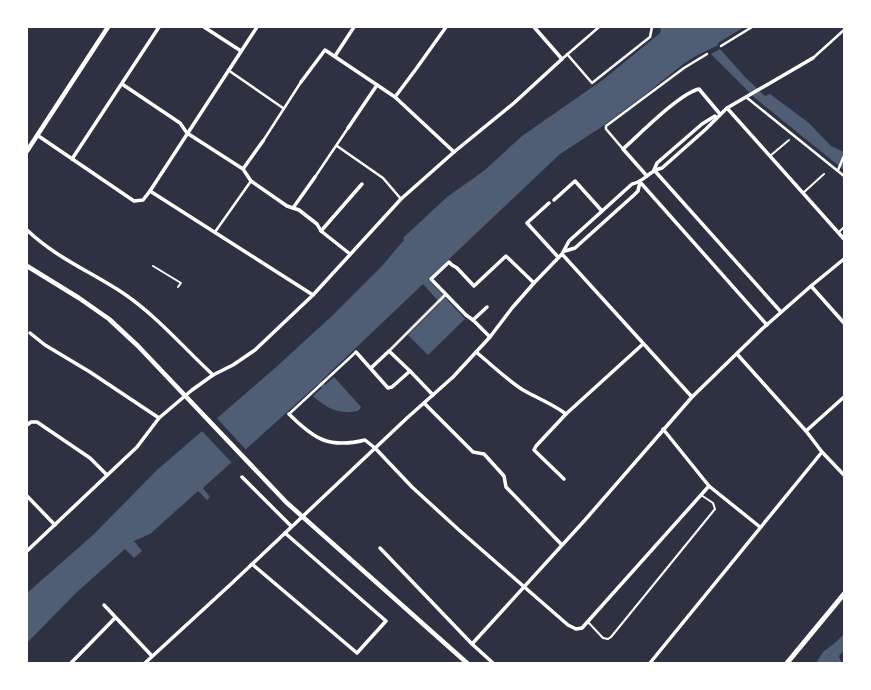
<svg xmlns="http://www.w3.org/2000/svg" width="871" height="690" viewBox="0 0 871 690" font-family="Rubik,sans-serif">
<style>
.water{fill:#4f5d75}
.pier{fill:#2d3142}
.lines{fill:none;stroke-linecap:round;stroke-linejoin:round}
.service{stroke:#fff;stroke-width:2}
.pedestrian{stroke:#fff;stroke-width:2.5}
.minor{stroke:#fff;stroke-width:3.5}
.tertiary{stroke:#fff;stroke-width:4.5}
.secondary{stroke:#fff;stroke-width:5}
</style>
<rect width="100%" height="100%" fill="#2d3142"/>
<g class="water">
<path d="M661,27H744L718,43V45L694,57L682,65L642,97L600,128L560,154L428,279L465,319L428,355L408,335L440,303L423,284L321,381L325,385L334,377L361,407L358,411C339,415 326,408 313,396L322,388L318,384L203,488L210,497L207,500L198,491L150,534L134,541L142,551L134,558L125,549L76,593L27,643V593L93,535L157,470L275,368L332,316L381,267L404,240L403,238L447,197L485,170L522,136L604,79L660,33Z"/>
<polygon points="720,49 746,78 765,96 770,94 809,123 831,146 844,152 844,170 755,98 711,54"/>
<polygon points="844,634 844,650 839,656 841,662 842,663 816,663 823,652 836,642"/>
</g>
<polygon class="pier" points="215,416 247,451 233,464 201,430"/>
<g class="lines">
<g class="service">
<polyline points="770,156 789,140"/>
<polyline points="803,193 824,174"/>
<polyline points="839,232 844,227"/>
<polyline points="153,266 181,283 178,287"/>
<polyline points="588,622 603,638 608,639 611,637 715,509 713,503 701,495"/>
</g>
<g class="pedestrian">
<polyline points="721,46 752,27"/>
<polyline points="567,54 592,83 650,37 652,27"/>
<polyline points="813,58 844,30"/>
<polyline points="562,59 599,27"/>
<polyline points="228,70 283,108"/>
<polyline points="746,97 844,176"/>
<polyline points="263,141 301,82"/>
<polyline points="337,146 383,178 401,199"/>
<polyline points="623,149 606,129 606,126 684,68 707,54"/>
<polyline points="838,170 844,156"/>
<polyline points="315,177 348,128"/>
<polyline points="215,232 251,181"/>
<polyline points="389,351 446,294"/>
<polyline points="289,414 356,352"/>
</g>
<g class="minor">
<polyline points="204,27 241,51"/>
<polyline points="335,56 354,27"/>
<polyline points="301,82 325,50 395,97 454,152"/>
<polyline points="122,84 180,123 187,133 243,169 251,181 287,206 299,210 317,224 321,231 350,254"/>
<polyline points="395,97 416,69 446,27"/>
<polyline points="727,108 844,239"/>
<polyline points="348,128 377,85"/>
<polyline points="37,135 134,201 143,200 150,191 257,27"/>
<polyline points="72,159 159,27"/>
<polyline points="243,169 263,141"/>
<polyline points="654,170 781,312"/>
<polyline points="654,170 657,163 702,124 715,116"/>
<path d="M647,176L623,149C639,135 680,93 699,89L720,114"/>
<polyline points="640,182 767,325"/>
<polyline points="150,191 313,295"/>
<polyline points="554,200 575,181 602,211"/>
<polyline points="549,203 527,223 558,257"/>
<polyline points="293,208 315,177"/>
<path d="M27,230C55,257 91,272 123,293C157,316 184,348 213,375"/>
<polyline points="321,231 362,184"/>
<polyline points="565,251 575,248 634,195 638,191 640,182"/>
<polyline points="562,254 692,397"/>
<polyline points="811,286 844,259"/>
<polyline points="487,307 473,320 490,337"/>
<polyline points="473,320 466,315 431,279 449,262 452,265 457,268 474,286 506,256 534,283"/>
<polyline points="30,333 45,345 90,372 159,418"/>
<polyline points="356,352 388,388 392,387 410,371 433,395"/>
<path d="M476,352C492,365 506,379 523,390C537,398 553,404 566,414"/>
<polyline points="737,354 806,431 822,452 844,475"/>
<polyline points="371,368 389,351 410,371"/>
<polyline points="424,403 473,452 484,454 504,476 506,487 562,545"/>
<path d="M289,414C314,439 329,449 365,440L375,448L412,487L459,530L568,625L576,629L582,628L709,486"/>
<polyline points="27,425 31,422 37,422 90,458 107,475"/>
<polyline points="663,429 709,486 760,527"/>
<polyline points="806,431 844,397"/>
<polyline points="242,477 291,526"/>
<polyline points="564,479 534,450 536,446 566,414 643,344"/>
<polyline points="27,496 55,525"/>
<polyline points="380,548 472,644 493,663"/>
<polyline points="27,551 137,447 159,418 192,390 213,375 233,365 255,350 313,295 401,199 454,152 514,103 562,59 534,27"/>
<polyline points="252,564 357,653 386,621 285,533"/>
<polyline points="104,605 152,656"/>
<polyline points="472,644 585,520 692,397 762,329 811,286 844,323"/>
<polyline points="71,663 115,618"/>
<path d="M145,663L231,584L407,418L453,377L490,337L512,308L534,283L562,254L569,241L632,184C646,181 648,171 662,168L706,129L727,108L813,58"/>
<polyline points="650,663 822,452"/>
</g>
<g class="tertiary">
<polyline points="27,151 108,27"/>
<polyline points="27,266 79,298 109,319 138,346 286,502 467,663"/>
</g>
<polyline class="secondary" points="787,663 844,594"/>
</g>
<rect width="871" height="690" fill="none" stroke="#ffffff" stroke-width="56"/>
</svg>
